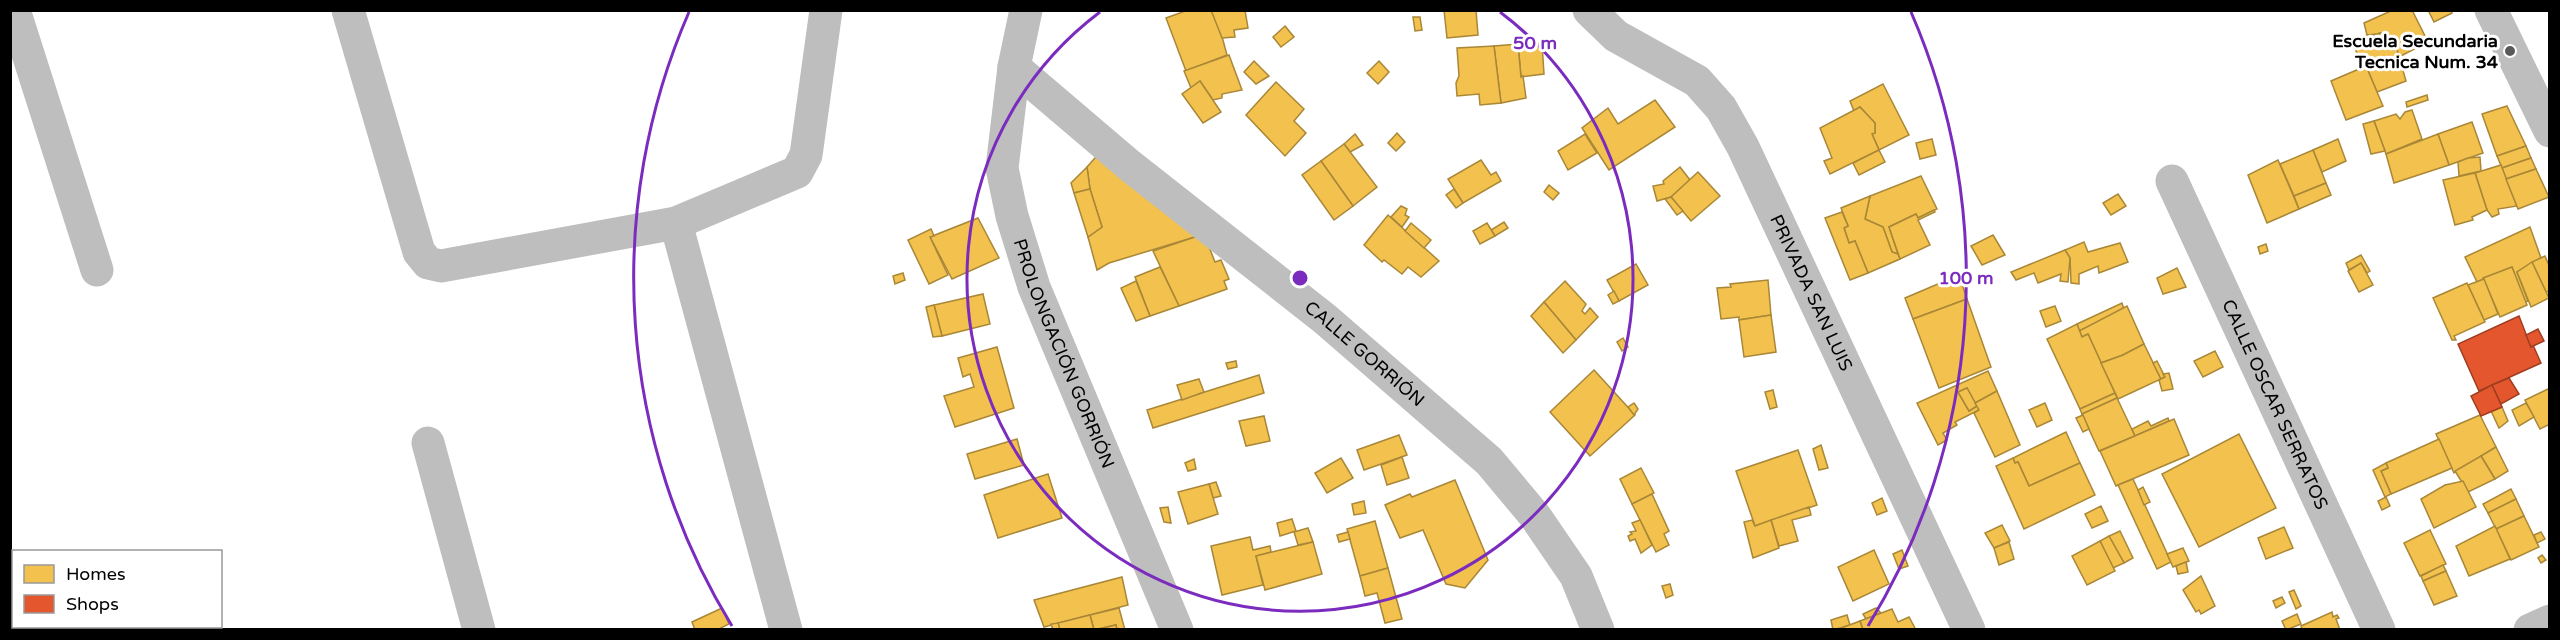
<svg xmlns="http://www.w3.org/2000/svg" width="2560" height="640" viewBox="0 0 2560 640" font-family="'Varela Round',sans-serif">
<style>
.homes{fill:#f2c14e;stroke:#a98737;stroke-width:1.5}
.shops{fill:#e4572e;stroke:#a03d20;stroke-width:1.5}
.lines{fill:none;stroke-linecap:round;stroke-linejoin:round}
.street{stroke:#bebebe;stroke-width:33}
.ring{fill:none;stroke:#7b2cbf;stroke-width:3}
.poi-dot{fill:#595959;stroke:#fff;stroke-width:2}
.labels{text-anchor:middle;dominant-baseline:central;stroke-width:6;stroke-linejoin:round;paint-order:stroke}
.poi-label{font-size:18px;font-weight:bold;fill:#000;stroke:#fff;text-anchor:end}
.street-label{font-size:18px;fill:#000;stroke:#fff}
.centre{fill:#7b2cbf;stroke:#fff;stroke-width:3}
.ring-label{font-size:18px;text-anchor:middle;font-weight:bold;fill:#7b2cbf;stroke:#fff;stroke-width:6;stroke-linejoin:round;paint-order:stroke}
</style>
<rect width="100%" height="100%" fill="#fff"/>
<g class="homes">
<polygon points="1188,10 1211,10 1220,29 1227,55 1186,71 1166,18"/>
<polygon points="1211,10 1245,10 1248,28 1234,30 1235,37 1222,38"/>
<polygon points="1444,10 1476,10 1478,35 1447,38"/>
<polygon points="2393,10 2412,10 2428,42 2399,57 2385,33 2367,35 2364,23"/>
<polygon points="2428,10 2451,10 2452,13 2434,22"/>
<polygon points="1413,17 1420,17 1422,30 1415,31"/>
<polygon points="1285,26 1294,37 1281,47 1273,37"/>
<polygon points="2379,33 2385,33 2397,49 2406,81 2377,92 2366,66 2363,68 2352,41 2367,35 2379,35"/>
<polygon points="1542,43 1544,74 1521,77 1518,44"/>
<polygon points="1518,44 1521,77 1523,76 1526,98 1501,103 1494,46"/>
<polygon points="1494,46 1501,103 1480,105 1479,94 1457,96 1456,83 1459,76 1457,48"/>
<polygon points="1229,55 1242,90 1222,94 1222,98 1213,100 1200,81 1191,88 1184,71"/>
<polygon points="1254,61 1269,76 1256,84 1244,72"/>
<polygon points="1379,61 1389,72 1378,84 1367,73"/>
<polygon points="2366,66 2383,106 2346,120 2331,81"/>
<polygon points="1200,81 1221,112 1203,123 1182,94"/>
<polygon points="1276,82 1304,109 1294,121 1306,133 1285,156 1246,115"/>
<polygon points="1883,84 1909,135 1879,150 1872,134 1875,133 1875,123 1860,107 1854,111 1850,101"/>
<polygon points="2427,95 2428,100 2407,107 2406,102"/>
<polygon points="1655,100 1675,127 1609,170 1582,128 1608,108 1618,124"/>
<polygon points="2507,106 2526,146 2497,156 2482,114"/>
<polygon points="1860,107 1875,123 1875,133 1872,134 1879,150 1830,174 1824,161 1832,158 1820,128"/>
<polygon points="2412,110 2422,139 2386,154 2374,121 2396,114 2400,119 2405,112"/>
<polygon points="2374,121 2385,151 2371,154 2363,124"/>
<polygon points="2472,122 2483,153 2449,165 2438,134"/>
<polygon points="1397,133 1405,142 1396,151 1388,143"/>
<polygon points="1355,134 1363,145 1350,152 1344,144"/>
<polygon points="1585,134 1597,153 1568,170 1558,151"/>
<polygon points="2438,134 2449,165 2394,183 2386,154"/>
<polygon points="1932,139 1936,155 1920,159 1916,143"/>
<polygon points="2338,139 2346,161 2322,172 2313,150"/>
<polygon points="1109,142 1208,233 1109,263 1097,270 1088,237 1102,227 1090,189 1087,167"/>
<polygon points="1344,144 1377,187 1353,206 1321,161"/>
<polygon points="2526,146 2531,158 2502,168 2497,156"/>
<polygon points="1879,150 1885,162 1859,175 1853,163"/>
<polygon points="2313,150 2326,183 2294,196 2280,164"/>
<polygon points="2480,157 2481,171 2459,176 2458,162 2468,158"/>
<polygon points="2531,158 2536,169 2506,179 2502,168"/>
<polygon points="1481,160 1491,175 1496,172 1501,181 1463,203 1448,179"/>
<polygon points="2278,160 2299,209 2267,223 2248,175"/>
<polygon points="1321,161 1353,206 1334,220 1302,175"/>
<polygon points="2501,165 2517,206 2498,209 2499,214 2492,217 2487,210 2475,173"/>
<polygon points="1087,167 1090,189 1074,193 1071,183"/>
<polygon points="1680,167 1690,180 1671,197 1657,201 1653,186 1664,184 1663,181"/>
<polygon points="2536,169 2549,197 2518,209 2506,179"/>
<polygon points="1698,172 1720,196 1691,221 1671,197"/>
<polygon points="2475,173 2487,210 2472,217 2473,220 2455,225 2443,180"/>
<polygon points="1921,176 1937,209 1918,218 1916,214 1889,227 1898,254 1892,252 1883,227 1865,219 1870,196"/>
<polygon points="2326,183 2331,195 2299,209 2294,196"/>
<polygon points="1549,185 1559,193 1553,200 1544,192"/>
<polygon points="1090,189 1102,227 1088,237 1074,193"/>
<polygon points="1454,189 1463,203 1456,208 1446,195"/>
<polygon points="2118,194 2126,206 2111,215 2103,203"/>
<polygon points="1870,196 1865,219 1883,227 1892,252 1898,254 1900,259 1868,273 1855,241 1849,243 1844,228 1848,226 1841,208"/>
<polygon points="1671,197 1683,211 1677,215 1665,199"/>
<polygon points="1401,206 1407,209 1405,215 1409,217 1402,227 1391,217"/>
<polygon points="1934,210 1935,212 1918,220 1930,245 1900,259 1889,227 1916,214 1918,218"/>
<polygon points="1842,212 1848,226 1844,228 1849,243 1855,241 1868,273 1850,280 1825,218"/>
<polygon points="1388,215 1439,261 1421,277 1408,267 1402,274 1384,260 1382,262 1364,245"/>
<polygon points="978,218 999,258 952,279 930,237"/>
<polygon points="1504,222 1508,228 1495,236 1491,230"/>
<polygon points="1411,223 1431,240 1424,248 1405,231"/>
<polygon points="1487,223 1495,236 1480,244 1473,231"/>
<polygon points="2530,227 2541,258 2517,272 2528,301 2525,302 2512,267 2477,282 2465,257"/>
<polygon points="931,229 934,236 930,237 948,275 929,284 908,240"/>
<polygon points="1204,234 1215,262 1221,260 1229,279 1224,281 1227,289 1179,306 1153,251"/>
<polygon points="1993,235 2005,255 1982,265 1971,246"/>
<polygon points="2084,242 2088,252 2120,243 2128,262 2099,273 2098,266 2079,274 2079,284 2071,283 2070,258 2065,250"/>
<polygon points="2266,244 2268,251 2260,254 2258,247"/>
<polygon points="2065,250 2070,258 2068,282 2060,281 2061,274 2038,283 2034,273 2016,280 2011,272"/>
<polygon points="2361,255 2370,271 2367,273 2361,263 2349,270 2346,263"/>
<polygon points="2545,256 2550,268 2550,291 2546,292 2532,262"/>
<polygon points="2532,262 2549,298 2531,307 2517,272"/>
<polygon points="2361,263 2373,285 2359,292 2348,271"/>
<polygon points="1636,264 1648,285 1619,301 1607,280"/>
<polygon points="1160,267 1179,306 1150,316 1135,277"/>
<polygon points="2512,267 2527,305 2500,317 2483,278"/>
<polygon points="2177,268 2186,287 2163,294 2157,278"/>
<polygon points="903,273 905,280 895,284 893,276"/>
<polygon points="1959,275 1967,299 1913,319 1905,298"/>
<polygon points="2484,279 2498,314 2484,320 2468,285"/>
<polygon points="1768,280 1771,315 1739,320 1739,317 1721,319 1717,288 1731,287 1730,284"/>
<polygon points="1136,281 1150,316 1136,321 1121,288"/>
<polygon points="1565,281 1586,304 1582,311 1585,314 1590,308 1598,317 1576,340 1544,302"/>
<polygon points="2467,283 2485,322 2454,336 2456,340 2452,340 2433,298"/>
<polygon points="1614,291 1619,301 1613,304 1608,295"/>
<polygon points="983,294 990,324 942,336 934,305"/>
<polygon points="1967,299 1991,367 1939,388 1913,319"/>
<polygon points="1544,302 1576,340 1563,353 1531,316"/>
<polygon points="2122,303 2124,310 2079,331 2077,324"/>
<polygon points="934,305 942,336 933,337 926,307"/>
<polygon points="2055,306 2061,321 2046,327 2040,311"/>
<polygon points="2127,306 2144,344 2123,355 2101,363 2088,334 2082,337 2079,331"/>
<polygon points="1771,315 1776,352 1744,357 1739,320"/>
<polygon points="2077,324 2082,337 2088,334 2115,393 2080,409 2047,339"/>
<polygon points="1623,338 1628,347 1622,351 1617,342"/>
<polygon points="2144,344 2161,379 2118,399 2101,363 2123,355"/>
<polygon points="997,347 1014,408 955,427 944,396 974,387 970,374 963,377 958,358"/>
<polygon points="2215,351 2223,367 2203,377 2194,361"/>
<polygon points="1236,361 1237,367 1228,369 1226,363"/>
<polygon points="2157,361 2165,377 2161,379 2153,363"/>
<polygon points="1594,370 1635,415 1590,456 1550,412"/>
<polygon points="1988,371 1997,391 1975,403 1967,388 1958,392 1969,411 1977,406 1979,410 1955,422 1957,425 1943,433 1947,440 1938,445 1917,403"/>
<polygon points="2169,373 2173,389 2162,391 2159,380 2165,377 2163,374"/>
<polygon points="1259,375 1264,393 1153,428 1147,410"/>
<polygon points="1199,379 1204,392 1182,400 1177,385"/>
<polygon points="1967,388 1977,406 1969,411 1958,392"/>
<polygon points="2550,388 2550,424 2540,429 2525,400"/>
<polygon points="1773,390 1777,407 1770,409 1765,392"/>
<polygon points="1997,391 2020,445 1995,457 1974,413 1979,410 1975,403"/>
<polygon points="2115,393 2117,398 2082,414 2080,409"/>
<polygon points="2117,398 2135,436 2099,451 2082,414"/>
<polygon points="1634,403 1638,409 1634,415 1628,407"/>
<polygon points="2045,403 2052,420 2037,427 2029,410"/>
<polygon points="2526,403 2534,417 2519,426 2512,410"/>
<polygon points="2502,407 2508,421 2499,428 2491,411"/>
<polygon points="2083,415 2089,429 2083,432 2076,418"/>
<polygon points="2480,415 2496,447 2454,473 2436,434"/>
<polygon points="1264,416 1270,441 1246,446 1239,421"/>
<polygon points="2168,418 2169,421 2135,436 2132,429 2148,421 2151,426"/>
<polygon points="2174,419 2189,455 2116,486 2100,451"/>
<polygon points="2066,432 2080,463 2029,486 2018,462 2015,463 2013,458"/>
<polygon points="2239,434 2276,508 2199,547 2162,474"/>
<polygon points="1399,435 1407,455 1364,470 1357,450"/>
<polygon points="1017,439 1024,465 975,479 967,454"/>
<polygon points="2439,439 2452,468 2391,494 2381,471 2388,468 2386,463"/>
<polygon points="1821,445 1828,468 1819,470 1813,449"/>
<polygon points="2496,447 2508,471 2495,479 2481,456"/>
<polygon points="1798,450 1817,505 1755,526 1736,471"/>
<polygon points="2481,456 2495,479 2468,492 2455,471"/>
<polygon points="1402,457 1409,478 1387,485 1381,465"/>
<polygon points="1341,458 1353,478 1327,493 1315,473"/>
<polygon points="2013,458 2015,463 2018,462 2029,486 2080,463 2095,495 2024,529 1996,466"/>
<polygon points="1194,459 1196,469 1188,471 1185,463"/>
<polygon points="2386,463 2388,468 2381,471 2391,494 2385,497 2373,470"/>
<polygon points="1641,468 1654,493 1632,504 1620,479"/>
<polygon points="1048,474 1062,518 998,538 984,495"/>
<polygon points="2133,479 2171,562 2157,569 2118,485"/>
<polygon points="1455,480 1488,560 1465,588 1446,584 1423,530 1400,538 1385,505 1410,494 1412,497"/>
<polygon points="2463,481 2476,507 2434,528 2421,499 2445,485"/>
<polygon points="1216,482 1221,496 1213,498 1209,484"/>
<polygon points="1209,484 1218,514 1188,524 1178,492"/>
<polygon points="2143,487 2150,502 2144,505 2138,490"/>
<polygon points="2511,489 2516,499 2488,513 2483,504"/>
<polygon points="1652,494 1669,531 1664,534 1669,545 1656,552 1632,504"/>
<polygon points="2386,497 2390,506 2382,510 2378,501"/>
<polygon points="1882,498 1887,511 1877,515 1872,503"/>
<polygon points="2516,499 2524,516 2496,529 2488,513"/>
<polygon points="1364,501 1366,513 1354,515 1352,504"/>
<polygon points="2101,506 2108,521 2092,528 2085,514"/>
<polygon points="1168,507 1171,523 1164,522 1160,508"/>
<polygon points="1809,507 1811,515 1792,520 1798,541 1779,546 1771,520"/>
<polygon points="2524,516 2539,547 2511,560 2496,529"/>
<polygon points="1292,519 1296,531 1280,536 1277,523"/>
<polygon points="1640,520 1652,545 1641,553 1635,539 1630,541 1628,536 1632,534 1630,532 1636,531 1632,523"/>
<polygon points="1752,520 1755,526 1771,520 1779,548 1753,558 1744,522"/>
<polygon points="1375,521 1388,568 1360,576 1347,529"/>
<polygon points="2002,525 2010,541 1994,548 1985,533"/>
<polygon points="2495,526 2510,559 2469,576 2456,546"/>
<polygon points="2284,527 2293,548 2266,559 2258,538"/>
<polygon points="1308,528 1313,542 1298,545 1294,532"/>
<polygon points="2430,530 2446,564 2420,576 2404,543"/>
<polygon points="2120,531 2133,558 2124,563 2109,536"/>
<polygon points="1348,532 1350,539 1339,542 1337,535"/>
<polygon points="2541,532 2545,539 2537,543 2534,535"/>
<polygon points="2109,536 2124,563 2113,568 2100,541"/>
<polygon points="1250,537 1253,550 1270,546 1271,552 1256,556 1263,585 1222,595 1211,546"/>
<polygon points="2100,541 2115,571 2087,585 2072,556"/>
<polygon points="1313,542 1322,574 1265,590 1256,556"/>
<polygon points="2009,542 2014,559 1999,565 1994,548"/>
<polygon points="2183,548 2189,561 2173,567 2167,554"/>
<polygon points="1874,550 1889,584 1853,601 1838,567"/>
<polygon points="1902,550 1908,566 1899,569 1893,554"/>
<polygon points="2542,555 2546,560 2541,563 2538,558"/>
<polygon points="2186,562 2188,572 2178,574 2176,566"/>
<polygon points="2443,565 2446,571 2423,581 2421,576"/>
<polygon points="1388,568 1402,619 1385,623 1377,593 1365,596 1360,576"/>
<polygon points="2446,571 2457,596 2434,605 2423,581"/>
<polygon points="2201,576 2215,606 2201,614 2199,610 2196,612 2183,590"/>
<polygon points="1122,577 1128,605 1044,627 1034,600"/>
<polygon points="1670,584 1673,595 1666,598 1662,586"/>
<polygon points="2294,590 2301,606 2296,609 2289,592"/>
<polygon points="2282,597 2285,603 2276,608 2273,601"/>
<polygon points="722,608 729,624 717,630 695,630 692,622"/>
<polygon points="1119,608 1125,630 1117,630 1116,625 1094,630 1090,615"/>
<polygon points="1876,608 1881,613 1866,619 1863,614"/>
<polygon points="1892,609 1898,622 1909,617 1916,630 1863,630 1860,621"/>
<polygon points="2332,612 2333,617 2337,615 2339,618 2336,619 2340,630 2302,630 2301,626"/>
<polygon points="2297,614 2301,624 2286,630 2282,621"/>
<polygon points="1090,615 1094,630 1060,630 1058,623"/>
<polygon points="1847,615 1850,625 1833,630 1831,620"/>
<polygon points="1860,621 1863,630 1845,630 1844,627"/>
<polygon points="1058,623 1060,630 1053,630 1051,624"/>
<polygon points="1116,625 1117,630 1094,630"/>
</g>
<g class="shops">
<polygon points="2519,316 2531,347 2533,345 2541,363 2479,391 2458,344"/>
<polygon points="2538,329 2544,341 2531,347 2526,335"/>
<polygon points="2509,378 2519,394 2501,404 2492,385"/>
<polygon points="2492,385 2502,407 2481,416 2471,396"/>
</g>
<g class="lines">
<g class="street">
<polyline points="14,10 97,270"/>
<polyline points="348,10 419,252 428,263 441,266 676,223 797,172 806,155 826,10"/>
<path id="s1" d="M1026,10L1014,67L1002,168L1012,216L1034,287L1177,630"/>
<path id="s2" d="M1589,10L1616,36L1697,81L1721,108L1743,147L1969,630"/>
<polyline points="2491,10 2550,131"/>
<path id="s3" d="M1014,67L1129,165L1325,319L1489,461L1535,516L1576,576L1598,630"/>
<path id="s4" d="M2172,181L2379,630"/>
<polyline points="676,223 786,630"/>
<polyline points="428,443 479,630"/>
<polyline points="2530,630 2550,621"/>
</g>
</g>
<g class="ring">
<path d="M1500 12A333 333 0 1 1 1100 12"/>
<path d="M732 626A666 666 0 0 1 689 12M1911 12A666 666 0 0 1 1868 626"/>
</g>
<circle class="poi-dot" cx="2510" cy="51" r="6"/>
<g class="labels">
<g class="poi-label">
<text x="2498" y="41">Escuela Secundaria<tspan x="2498" dy="21">Tecnica Num. 34</tspan></text>
</g>
<g class="street-label">
<text stroke="none"><textPath href="#s2" startOffset="372">PRIVADA SAN LUIS</textPath></text>
<text stroke="none"><textPath href="#s1" startOffset="356">PROLONGACIÓN GORRIÓN</textPath></text>
<text stroke="none"><textPath href="#s3" startOffset="453">CALLE GORRIÓN</textPath></text>
<text stroke="none"><textPath href="#s4" startOffset="246">CALLE OSCAR SERRATOS</textPath></text>
</g>
</g>
<circle cx="1300" cy="278" r="9" class="centre"/>
<g class="ring-label">
<text x="1535" y="49">50 m</text>
<text x="1966" y="284">100 m</text>
</g>
<rect width="2560" height="640" fill="none" stroke="#000000" stroke-width="24"/>
<rect x="12" y="550" width="210" height="78" fill="#ffffff" stroke="#999999" stroke-width="1.5"/>
<rect x="24" y="565" width="30" height="18" fill="#f2c14e" stroke="#999999" stroke-width="1.5"/>
<text x="66" y="580" font-size="18" fill="#000000">Homes</text>
<rect x="24" y="595" width="30" height="18" fill="#e4572e" stroke="#999999" stroke-width="1.5"/>
<text x="66" y="610" font-size="18" fill="#000000">Shops</text>
</svg>
